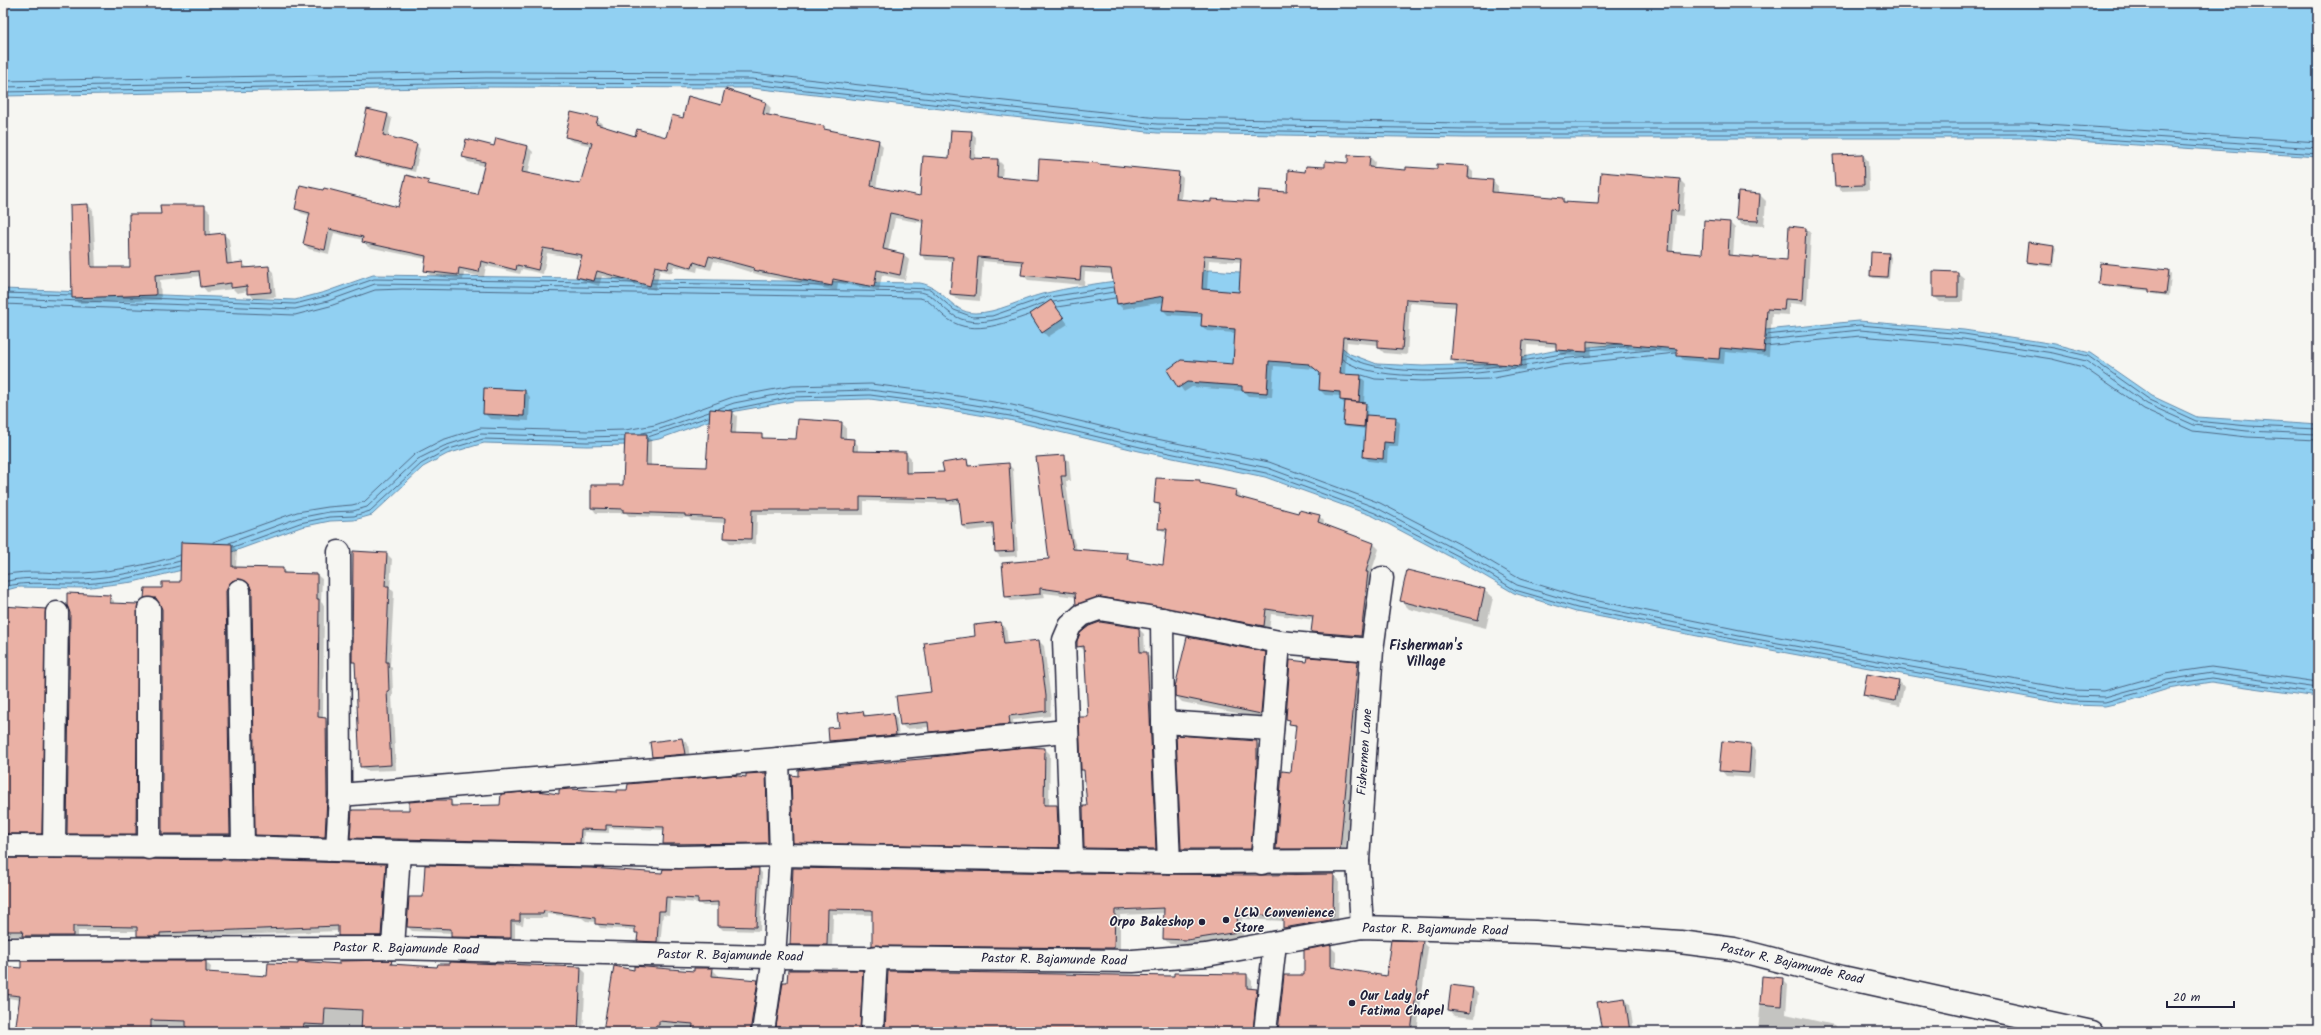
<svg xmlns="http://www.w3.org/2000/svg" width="2321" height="1035" viewBox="0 0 2321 1035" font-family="Kalam,sans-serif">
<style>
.water{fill:#91d0f2;stroke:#658aa9}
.shadow{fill:#0003;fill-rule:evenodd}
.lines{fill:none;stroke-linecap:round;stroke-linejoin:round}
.shore{stroke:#4e6884;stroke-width:1}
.building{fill:#eab1a5;stroke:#22223b;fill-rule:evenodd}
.minor-casing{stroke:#22223b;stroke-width:25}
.minor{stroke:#f6f6f2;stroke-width:22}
.poi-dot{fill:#22223b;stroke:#f6f6f2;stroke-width:1.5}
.labels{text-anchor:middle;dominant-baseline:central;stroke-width:3;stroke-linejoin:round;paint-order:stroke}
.street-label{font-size:13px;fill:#22223b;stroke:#f6f6f2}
.poi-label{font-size:13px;font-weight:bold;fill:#22223b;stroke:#f6f6f2;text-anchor:start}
.neighbourhood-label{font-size:14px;font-weight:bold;fill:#22223b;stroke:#f6f6f2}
</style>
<rect width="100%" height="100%" fill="#f6f6f2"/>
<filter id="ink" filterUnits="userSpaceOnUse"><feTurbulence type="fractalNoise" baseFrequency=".025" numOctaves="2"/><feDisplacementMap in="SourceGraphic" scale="8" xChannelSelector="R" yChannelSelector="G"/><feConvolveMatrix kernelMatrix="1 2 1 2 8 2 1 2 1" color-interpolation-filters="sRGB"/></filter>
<g filter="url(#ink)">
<g class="water">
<polygon points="3,3 2318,3 2318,157 2031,138 1465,138 1157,133 752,88 486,87 3,96"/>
<path d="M1210,270L1253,273L1350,354L1377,364L1423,366L1488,364L1558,350L1859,321L1964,330L2055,344L2090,353L2152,396L2197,417L2318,425V697L2211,682L2168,689L2132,700L2105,706L2071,705L1738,644L1576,612L1514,593L1464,564L1373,516L1265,477L1139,451L1009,420L938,408L870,399L793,401L736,411L659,439L627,445L587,446L484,443L447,454L423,467L372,515L354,520L330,521L301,527L182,570L133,582L83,588L18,587L3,591V289L295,300L325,292L373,275L920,283C944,287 951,313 975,313C998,313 1019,300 1042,294C1096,281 1155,277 1210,270Z"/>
</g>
<g class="shadow">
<path d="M726,90L766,103L771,108L769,116L878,141L883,146L876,188L921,197L971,132L976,137L975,159L998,160L1003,165L1002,179L1039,182L1099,166L1178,173L1183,178L1181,200L1211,203H1259L1288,193L1306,173L1370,157L1375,162L1374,168L1407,171L1468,167L1473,172V180L1492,181L1498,186L1497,193L1563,199L1567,203L1599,206L1602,173L1680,180L1685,185L1683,216L1676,215L1673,252L1703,255L1730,223L1735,228L1733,256L1788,262L1806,228L1811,234L1807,305L1789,303V315L1772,314L1769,356L1725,352L1724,364L1683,360L1678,353L1592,346L1591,357L1562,355L1557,347L1527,345L1526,370L1457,365L1452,360L1456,307L1410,303L1407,355L1384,353L1379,348V345L1347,342L1345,375L1360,376L1365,381L1364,404L1368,406L1367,416L1395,418L1400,423L1398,447L1388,446L1387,463L1369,461L1364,457L1366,429L1346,427L1344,424L1345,405L1341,400V396L1325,395L1320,390L1321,374L1315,369L1274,366L1272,397L1248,396L1243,391L1192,387L1184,392L1168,370L1234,365L1236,333L1207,331L1202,326L1203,317L1168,315L1163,310L1164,302L1123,309L1118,304L1113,274L1085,272L1084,285L1028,280L1023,275V265L983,261L980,301L956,299L951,294L953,261L926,260L921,254L923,223L895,218L888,251L904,255L909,260L905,280L882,275L879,291L838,283L837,291L760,275L714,261L711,270L698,267L697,272L674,266L672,273L660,270L655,290L602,276L599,286L583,281L578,276L582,259L547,253L543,274L522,269L520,274L486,266L484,277L464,273L463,280L430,275L425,270L426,259L368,247L363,240L334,233L329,254L309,249L304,244L311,216L301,213L296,208H399L428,182L432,185L478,196L485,166L468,162L463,156L495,147L496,139L528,147L533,152L528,174L581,186L592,146L571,141L566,136L597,119L602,124V127L636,137L666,138L684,120L722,106ZM1209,260L1242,262L1240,293L1207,290Z"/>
<polygon points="388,115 392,119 388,137 416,145 420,149 415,172 362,159 357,155"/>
<polygon points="1863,155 1868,161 1869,190 1841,191 1836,185"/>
<polygon points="1739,193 1760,195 1766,201 1764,226 1742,225 1737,219"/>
<polygon points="88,205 93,210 96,268 131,268 162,215 204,206 210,212 210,236 223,234 229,239 232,264 242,263 248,268 268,267 273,272 276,297 254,299 248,291 237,293 233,289 207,292 202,286 201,276 160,280 161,300 78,303 73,297"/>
<polygon points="2029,243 2054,247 2056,249 2054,267 2029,264 2027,261"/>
<polygon points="1888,254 1891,257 1889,279 1873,278 1871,275"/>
<polygon points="2169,271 2171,274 2169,296 2152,294 2149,291 2102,286 2099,283"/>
<polygon points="1958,273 1964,278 1963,302 1940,302 1934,296"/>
<polygon points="1051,301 1068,324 1048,337 1043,332"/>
<polygon points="525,391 530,397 529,421 490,419 484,413"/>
<polygon points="732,412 737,416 736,434 761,435 765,439 797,440 841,423 846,427 846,440 853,440 858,445 858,452 906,453 911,458 911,474 945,473 966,461 971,467 1008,464 1013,469 1018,556 1000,557 996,552 994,528 968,531 963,526 961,504 864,501 864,515 757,515 756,544 730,543 725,538 726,523 691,521 689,518 629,516 626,513 596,513 592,508 624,486 646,435 651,440 651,466 707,468"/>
<polygon points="1064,456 1069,461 1071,481 1066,481 1073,538 1077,550 1127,554 1132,561 1164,566 1167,534 1159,528 1161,508 1155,503 1156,479 1200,481 1203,485 1236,491 1241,496 1240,499 1299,514 1319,516 1324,521 1323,525 1374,544 1379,549 1370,576 1372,578 1365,641 1317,637 1312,632 1314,620 1271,614 1269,631 1081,609 1076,604 1076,597 1044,593 1045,598 1011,601 1006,596 1050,560 1037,458"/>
<polygon points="232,545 237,550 236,568 282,569 287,574 317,575 322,579 321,602 324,605 323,718 330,723 330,841 261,839 256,834 252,591 251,584 244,583 235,839 167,839 162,834 162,609 159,603 150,602 145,597 181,583"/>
<polygon points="387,554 392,559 390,588 394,592 390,666 392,668 393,695 392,695 396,770 366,771 361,766 356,664 353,661"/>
<polygon points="1484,590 1493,598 1486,628 1409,609 1401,601"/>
<polygon points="109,596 114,601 114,604 137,605 142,610 141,838 72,838 68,833"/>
<polygon points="3,604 6,607 45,610 50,615 46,838 3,840"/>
<polygon points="1001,623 1006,628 1008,644 1039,641 1044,646 1051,701 1050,716 1013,720 1014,729 935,736 930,731 929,727 906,729 901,724 932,693 976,637"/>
<polygon points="1139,629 1144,634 1145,653 1151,658 1160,854 1090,852 1085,848 1088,807 1086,773 1082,770 1089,718 1086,651 1078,646"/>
<polygon points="1265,653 1271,659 1266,719 1182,702 1176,696"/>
<polygon points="1357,662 1363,667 1345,853 1282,854 1277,849 1292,773 1297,729 1287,718 1308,663"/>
<polygon points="1868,675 1899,681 1904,687 1900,706 1869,700 1864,694"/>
<polygon points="863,712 867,716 892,714 897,718 899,739 835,745 830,741 829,729 840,728"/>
<polygon points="1177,736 1256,742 1262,747 1256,855 1188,855 1182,849"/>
<polygon points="682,739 688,744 690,759 659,762 653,756"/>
<polygon points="1750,744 1756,750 1754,778 1726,776 1721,770"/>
<polygon points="1045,749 1050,754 1049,806 1057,806 1063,811 1064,853 800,848 794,842 799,777"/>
<polygon points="766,774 769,777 771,846 667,847 664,844 665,830 609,828 609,833 584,832 583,845 354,841 351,838 410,811 451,801 454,807 501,806 560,795 618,793 747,779"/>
<polygon points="3,860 385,865 390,870 386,940 344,940 339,935 339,931 164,938 143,941 138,936 138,931 78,931 78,941 28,941 23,936 3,935"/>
<polygon points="758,869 762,873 760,931 723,930 719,926 719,906 703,906 699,903 670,901 669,915 663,914 660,945 643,945 639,941 639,935 636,930 600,928 596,922 586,921 582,918 547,914 547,918 524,918 523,925 515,924 515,942 456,941 452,936 452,933 412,931 408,927 424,898 663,874"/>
<polygon points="794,869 1261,876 1334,875 1339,880 1338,923 1290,933 1284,928 1284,921 1242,919 1243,937 1193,945 1170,944 1164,939 1165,913 1120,915 1120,953 878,951 873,945 873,915 833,914 832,950 798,950 792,944"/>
<polygon points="1422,942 1428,948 1417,1032 1279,1032 1305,976 1330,946 1336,952 1336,969 1387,977"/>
<polygon points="206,962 211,967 210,973 268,977 340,965 391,962 395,966 438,968 581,968 586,973 583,1032 16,1032 20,1000 3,997 3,967 22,969"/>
<polygon points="615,968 635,971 695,972 712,969 718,975 718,978 755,981 760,986 756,1032 604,1032"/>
<polygon points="790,971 862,971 868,977 865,1032 785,1032"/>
<polygon points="1247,975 1252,981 1252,990 1257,990 1263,995 1260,1032 885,1032 1174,977"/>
<polygon points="1763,977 1782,979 1788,985 1786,1014 1834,1025 1839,1032 1758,1032"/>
<polygon points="1473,989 1478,994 1475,1018 1454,1016 1449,1010"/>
<polygon points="1625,999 1630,1005 1634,1032 1603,1032"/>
</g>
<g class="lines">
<g class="shore">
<polyline points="3,81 486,72 752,73 1158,118 1465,123 2031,123 2318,142"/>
<polyline points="3,87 486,78 752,79 1157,124 1465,129 2031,129 2318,148"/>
<polyline points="3,92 486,83 752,84 1157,129 1465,134 2031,134 2318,154"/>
<polyline points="594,282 635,283"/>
<polyline points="652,283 829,286"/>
<polyline points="875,287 930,289 954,310 973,317 992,316 1043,298 1113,287"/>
<polyline points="3,293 71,295"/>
<polyline points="122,297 295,304 326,296 374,279 593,282"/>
<path d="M3,298L295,309L328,301L375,284L920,292C934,294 939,305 950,313C978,334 1016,312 1044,303"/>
<polyline points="1053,302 1114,292"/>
<path d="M3,304L295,315L330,306L375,290L402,289L920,298C930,300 936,309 944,316C969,338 1002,324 1029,315"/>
<polyline points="1057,307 1115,298"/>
<polyline points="1766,335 1860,325 1964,334 2054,348 2088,356 2150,400 2196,421 2248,426 2318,429"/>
<polyline points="1766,340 1860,330 1963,339 2053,353 2086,361 2147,404 2194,425 2247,431 2318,434"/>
<polyline points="1765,346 1860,336 1963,345 2052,359 2083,367 2144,409 2193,431 2247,437 2318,440"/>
<polyline points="1588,350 1629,346"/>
<path d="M1343,353C1372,377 1465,373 1501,365"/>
<path d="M1342,359C1374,385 1479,375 1519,367"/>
<polyline points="1522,361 1573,352"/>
<polyline points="1522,366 1560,359 1660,349"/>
<polyline points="1362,375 1375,379 1422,381 1489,379 1561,365 1676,353"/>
<polyline points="717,409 734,403 791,392 870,390 939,399 1011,411 1141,442 1268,468 1377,508 1468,556 1517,585 1578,603 1739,636 2072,696 2105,697 2167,680 2211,673 2318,688"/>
<polyline points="729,410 792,397 870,395 939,404 1010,416 1140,447 1266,473 1375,513 1466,560 1515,590 1577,608 1738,640 2072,701 2105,702 2167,685 2211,678 2318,693"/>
<polyline points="642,433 657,430 709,412"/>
<polyline points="648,437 708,417"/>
<polyline points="213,542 297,512 328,507 352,505 364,502 415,454 442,440 480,428 587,431 625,430 655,425 733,397 792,386 871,384 940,393 1012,405 1142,436 1269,462 1380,503 1471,550 1520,579 1579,597 1740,630 2073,690 2104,691 2165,674 2211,667 2318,682"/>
<polyline points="229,543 298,518 329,512 353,511 367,507 418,459 444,446 481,434 587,437 624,436"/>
<polyline points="233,547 300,523 329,517 354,516 370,511 421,464 446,450 483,439 587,442 624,441"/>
<path d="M3,575C29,569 56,574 83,573C115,571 149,565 180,555"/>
<path d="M3,582C29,575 56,580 83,579C115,577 148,570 180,561"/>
<path d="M3,587C29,580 56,585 83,584C116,582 148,574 179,566"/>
</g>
</g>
<g class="building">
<path d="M725,89L766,102L763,114L824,126V129L879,140L871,186L920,196L923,156L949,158L951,130L972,131L970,158L998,159L997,177L1038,181L1039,159L1098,163V164L1179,172L1176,199L1211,202V199L1258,202L1259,190L1287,192L1288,170L1305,172L1306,166L1325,167V161L1348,163V155L1370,156L1369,167L1406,170V167L1437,169V164L1469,166L1468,178L1493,180L1492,192L1563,198V202L1598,204L1601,172L1680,179L1678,211L1671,210L1668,251L1702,254L1704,220L1730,222L1728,255L1787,260L1789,226L1806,228L1802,300L1785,299L1784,310L1767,309L1764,352L1720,348L1719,359L1677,356V349L1587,341V352L1556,350V343L1523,340L1521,366L1451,360L1456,302L1406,299L1402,350L1378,348V340L1343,337L1340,374L1361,375L1359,402L1340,400V392L1319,390L1320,373L1309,364L1269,361L1267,393L1242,391V386L1187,382L1178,388L1167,370L1181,360L1233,364L1235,329L1201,326L1202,313L1162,310L1164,296L1117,304L1111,269L1081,267L1080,280L1021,275L1023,261L978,257L975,296L950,294L953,257L920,255L923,220L890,213L883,249L904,254L900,275L877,270L874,287L833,279L832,286L753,270L754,268L709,256L706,266L694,262L692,268L669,261L667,269L655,266L650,286L597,271L594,281L576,277L582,255L543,248L538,270L517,265L516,270L481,261L479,272L459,268L458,275L424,271L426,256L362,242L363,237L329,229L325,250L303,244L310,213L295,209L300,185L323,190L324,188L398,207L406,175L429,181L428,184L477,194L485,162L462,157L466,139L494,146L496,138L528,146L522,172L580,184L592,143L565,137L571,112L598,118L596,124L635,136L637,129L666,137L672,115L683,118L688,96L721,105ZM1204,255L1241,258L1239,292L1202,289Z"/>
<polygon points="367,109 388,114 383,135 417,144 411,169 356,156"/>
<polygon points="1863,154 1864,185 1835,186 1833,155"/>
<polygon points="1738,192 1760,194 1758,221 1736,220"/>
<polygon points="88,204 91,267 130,267 129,214 161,214 160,205 205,205 205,235 224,233 227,264 243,262 243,268 269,266 271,292 247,294 247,286 231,288 231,283 201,287 199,271 155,275 156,295 72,298 70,205"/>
<polygon points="2028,242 2054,246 2052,265 2026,262"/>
<polygon points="1871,252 1889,253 1887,277 1870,276"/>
<polygon points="2100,263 2169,270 2166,294 2149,292 2149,289 2098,284"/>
<polygon points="1933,271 1958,272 1958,297 1933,297"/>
<polygon points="1051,300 1064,318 1042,333 1030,314"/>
<polygon points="484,388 525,390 524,416 483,414"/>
<polygon points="1345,401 1366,403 1364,427 1343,425"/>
<polygon points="710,409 733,411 731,433 762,434 762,438 796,439 798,419 842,422 841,438 854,439 853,451 906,452 906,473 944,472 942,463 967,459 968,466 1009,463 1014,551 995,552 993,523 962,526 959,499 947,501 947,499 860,497 860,510 752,510 751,539 724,538 725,518 685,516 685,514 623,512 623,509 591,508 591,485 623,485 625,434 647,434 646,465 706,467"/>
<polygon points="1366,415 1396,417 1394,443 1384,442 1383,459 1363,457"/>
<polygon points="1065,455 1066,476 1061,476 1069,535 1070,534 1073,549 1128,553 1127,559 1163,565 1167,529 1158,529 1160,504 1154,503 1156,478 1200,480 1200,483 1236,490 1235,496 1298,513 1299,510 1320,515 1318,522 1374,543 1366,572 1368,572 1361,636 1311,632 1313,616 1266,609 1264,626 1101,597 1076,605 1075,593 1040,588 1040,594 1005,597 1002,563 1049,559 1036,457"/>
<polygon points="181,542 232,544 232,567 283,568 283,573 317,574 317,599 319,599 318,717 326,718 327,797 325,837 255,835 252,591 249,584 239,579 232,581 226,591 230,834 162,834 162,609 156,598 144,598 145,588 162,588 162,582 180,582"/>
<polygon points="353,551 387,553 385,586 389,586 386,662 388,662 389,691 387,691 391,765 360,767 355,662 352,662"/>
<polygon points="1407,570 1485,589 1478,620 1400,601"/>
<polygon points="67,593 110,595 110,603 138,604 136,834 67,834 70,613 67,605"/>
<polygon points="3,606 46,609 42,834 3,834"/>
<polygon points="1001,622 1004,644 1039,640 1046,696 1046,711 1009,716 1010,724 929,732 928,722 900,725 896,696 931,692 924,643 975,636 974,625"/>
<polygon points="1100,622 1139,628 1140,652 1147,652 1156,849 1084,848 1083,806 1087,806 1084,770 1081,770 1079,717 1088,717 1084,646 1077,647 1077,641 1080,633 1089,626"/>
<polygon points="1187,637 1266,652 1261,714 1175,696 1175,687"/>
<polygon points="1308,657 1358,661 1340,849 1276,849 1282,771 1291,772 1296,725 1289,724 1290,720 1286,719 1290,660 1307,662"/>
<polygon points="1867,674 1899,680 1895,701 1863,695"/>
<polygon points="863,711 864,716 893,713 896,735 829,741 828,728 839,727 837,714"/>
<polygon points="1176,735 1257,741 1257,768 1251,849 1181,849"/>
<polygon points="682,738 685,754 652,757 650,742"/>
<polygon points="1722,741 1751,744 1749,773 1719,771"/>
<polygon points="1027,747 1045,748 1044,805 1057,805 1059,848 793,843 791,775 798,776 798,770 932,758 932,757"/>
<polygon points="762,773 766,773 768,843 663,844 664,827 606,825 606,830 581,829 580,843 350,838 352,810 409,810 409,802 435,800 451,800 451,806 500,805 501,794 537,791 559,794 559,790 570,789 617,792 617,790 627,790 628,784 731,775 746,777 746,774"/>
<polygon points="3,858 243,860 386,864 381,936 338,936 338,926 160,933 160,936 137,936 137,927 73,926 73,936 22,936 23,931 3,931"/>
<polygon points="425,865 590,868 662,873 663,869 759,868 756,927 718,926 718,902 698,903 698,899 666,897 665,911 659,911 657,942 637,941 638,933 635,933 635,927 595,924 595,918 544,911 543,914 520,914 520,921 511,921 511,938 451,937 451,929 407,927 409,897 423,897"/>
<polygon points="793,868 1072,873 1261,875 1334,874 1333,917 1330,917 1330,920 1283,928 1283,916 1237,914 1238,932 1187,940 1163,939 1164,908 1115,910 1114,948 880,946 872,946 872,910 828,909 827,945 790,945"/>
<polygon points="1391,940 1423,941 1411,1032 1278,1032 1284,975 1304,975 1304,950 1331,945 1331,967 1386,976"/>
<polygon points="392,960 391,964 437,967 438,964 450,964 450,962 581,967 578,1032 361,1032 362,1010 325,1008 324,1025 304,1024 303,1032 199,1032 199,1030 186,1029 186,1021 151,1020 151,1032 15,1032 20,996 3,994 3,966 21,968 21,961 206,961 206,972 267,976 268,963 298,964 298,961 339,964 339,961"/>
<polygon points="614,966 634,970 634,966 694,971 694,968 713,968 712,976 758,980 750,1032 692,1032 693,1024 659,1021 659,1025 656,1025 655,1032 603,1031"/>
<polygon points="788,970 863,970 860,1032 784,1031 785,1027 776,1027 783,982 787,982"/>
<polygon points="888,971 1174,976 1174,973 1247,974 1247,988 1257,989 1253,1032 885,1032"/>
<polygon points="1762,976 1783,978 1781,1006 1760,1004"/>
<polygon points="1451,985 1473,988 1470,1013 1448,1010"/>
<polygon points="1625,998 1630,1032 1602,1032 1597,1002"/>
</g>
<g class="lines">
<g class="minor-casing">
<g id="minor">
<polyline points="239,591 243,847"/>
<polyline points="149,609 149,848"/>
<polyline points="1162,619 1163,722 1169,862"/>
<polyline points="1163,722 1272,729"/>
<polyline points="340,795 778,759 1066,731"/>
<polyline points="54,845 57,613"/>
<polyline points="3,846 243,847 399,852 679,857 781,855 1169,862 1358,861"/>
<polyline points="337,850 340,795 339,552"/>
<polyline points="1072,861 1064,640 1070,626 1082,615 1099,609 1162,619 1279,642 1372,650"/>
<polyline points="1262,863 1279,642"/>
<polyline points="1362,927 1358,861 1372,650 1382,578"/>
<polyline points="393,948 399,852"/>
<polyline points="3,949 393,948 774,957 1133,961 1206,955 1362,927 1535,932 1680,942 1734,949 1842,977 2092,1032"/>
<polyline points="763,1032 774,957 781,855 778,759"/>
<polyline points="872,1032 876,957"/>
<polyline points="1265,1032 1275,943"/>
</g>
</g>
<use href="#minor" class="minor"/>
</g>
</g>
<g class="poi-dot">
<circle cx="1226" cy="920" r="4"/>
<circle cx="1202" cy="922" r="4"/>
<circle cx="1352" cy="1003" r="4"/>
</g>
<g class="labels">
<g class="street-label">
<text transform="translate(1365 752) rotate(-86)">Fishermen Lane</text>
<text transform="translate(1435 930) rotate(1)">Pastor R. Bajamunde Road</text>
<text transform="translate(406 949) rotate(1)">Pastor R. Bajamunde Road</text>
<text transform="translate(730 956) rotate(1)">Pastor R. Bajamunde Road</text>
<text transform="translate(1054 960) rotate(1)">Pastor R. Bajamunde Road</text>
<text transform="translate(1792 964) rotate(13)">Pastor R. Bajamunde Road</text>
</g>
<g class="poi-label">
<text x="1234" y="913">LCW Convenience<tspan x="1234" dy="15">Store</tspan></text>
<text x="1194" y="922" text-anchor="end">Orpo Bakeshop</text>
<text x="1360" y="996">Our Lady of<tspan x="1360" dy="15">Fatima Chapel</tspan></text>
</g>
<g class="neighbourhood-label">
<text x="1426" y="646">Fisherman's<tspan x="1426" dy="16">Village</tspan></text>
</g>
</g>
<rect width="2321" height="1035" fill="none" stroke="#f6f6f2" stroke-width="16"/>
<rect x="8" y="8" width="2305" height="1019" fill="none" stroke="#22223b" stroke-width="1.5" filter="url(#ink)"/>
<path d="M2167 1001v6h67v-6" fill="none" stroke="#22223b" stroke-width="2"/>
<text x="2173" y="1001" font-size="12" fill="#22223b" stroke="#f6f6f2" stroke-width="3" paint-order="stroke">20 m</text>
</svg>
